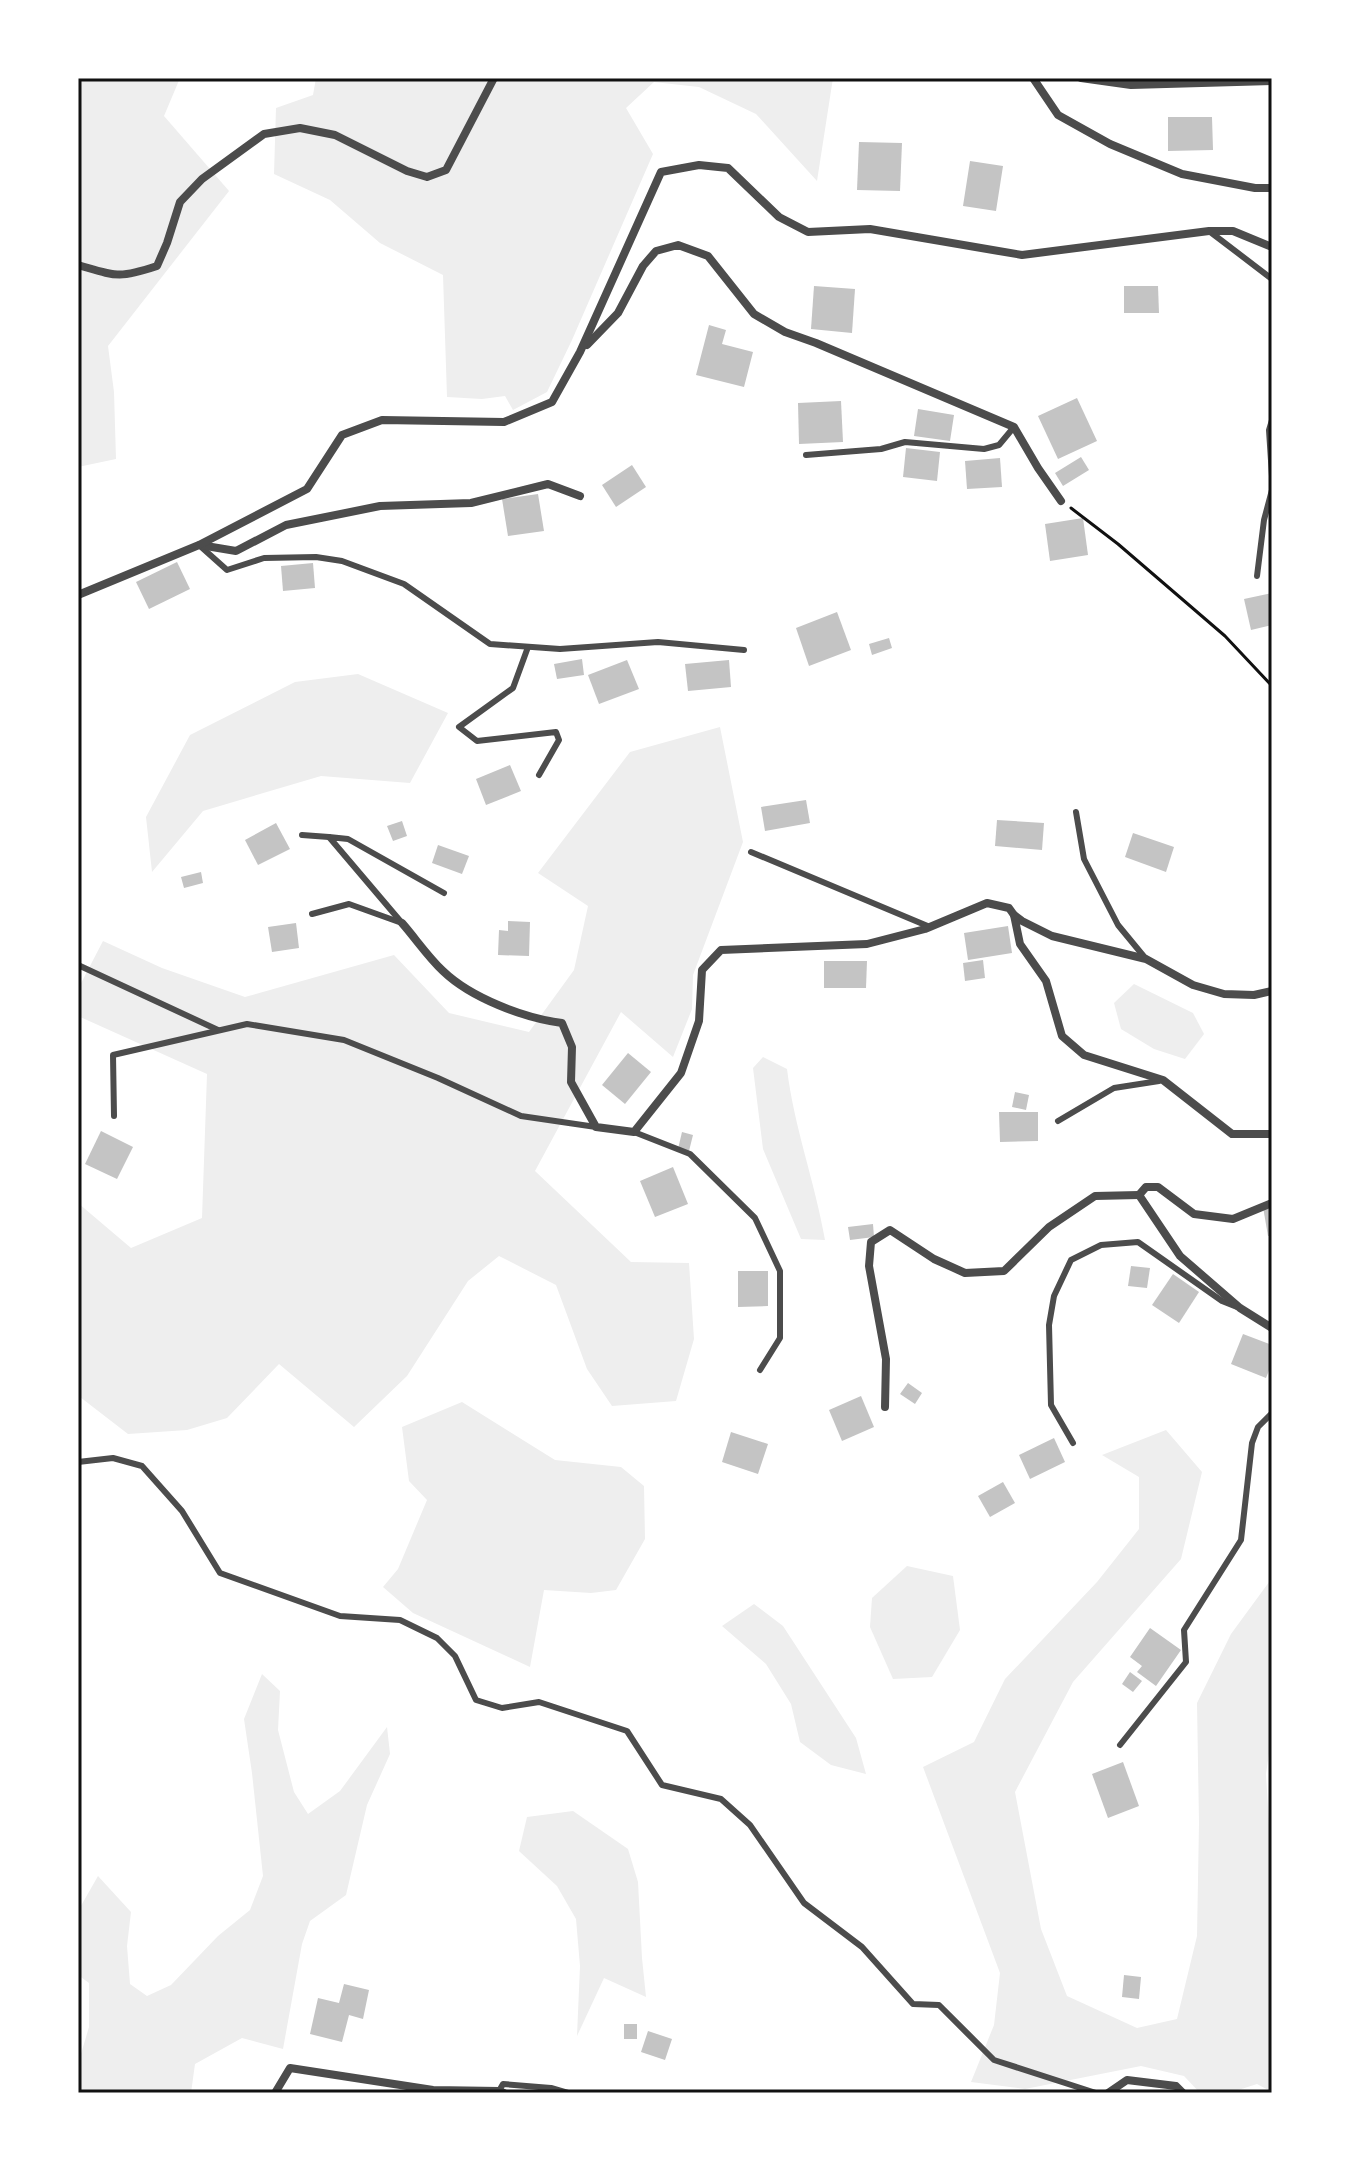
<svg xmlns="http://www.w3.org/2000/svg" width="1350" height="2171" viewBox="0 0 1350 2171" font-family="Helvetica,sans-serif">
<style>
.green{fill:#eee}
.building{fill:#c4c4c4}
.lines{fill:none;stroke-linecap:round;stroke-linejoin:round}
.path{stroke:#111;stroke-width:3}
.service{stroke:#4c4c4c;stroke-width:6}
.minor{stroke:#4c4c4c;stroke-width:8}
.neatline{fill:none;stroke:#111;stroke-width:3}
</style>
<rect width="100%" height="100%" fill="#fff"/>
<g class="green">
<polygon points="78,78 180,78 164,116 229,191 108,346 114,392 116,459 78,467"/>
<polygon points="316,78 833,78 817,181 756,114 699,87 654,82 626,108 653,154 572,340 547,392 513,410 505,396 482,399 447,397 443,275 380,243 330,200 274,174 276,108 313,95"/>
<polygon points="358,674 448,713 410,783 321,776 203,811 152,872 146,817 190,735 295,682"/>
<polygon points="720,727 743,842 693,975 692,1009 673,1057 621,1012 535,1171 631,1262 689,1263 694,1339 676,1401 612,1406 587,1369 556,1285 499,1256 468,1281 407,1376 354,1427 279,1364 227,1418 187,1430 128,1434 80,1397 78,1390 78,1203 131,1248 202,1218 207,1074 78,1016 78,989 103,941 162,968 245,997 394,955 449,1013 529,1032 574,970 588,906 538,873 630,752"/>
<polygon points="1134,984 1193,1013 1204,1034 1185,1059 1154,1049 1121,1029 1114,1003"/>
<path d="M763,1057L787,1069C794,1127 815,1182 825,1240L801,1239L763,1149L753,1068Z"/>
<polygon points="462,1402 555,1460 621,1467 644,1486 645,1539 616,1590 591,1593 544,1590 530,1667 413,1613 383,1587 398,1569 427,1500 409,1481 402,1427"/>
<polygon points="1166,1430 1202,1472 1181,1559 1073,1682 1015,1792 1041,1929 1067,1996 1137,2028 1177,2019 1197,1936 1199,1823 1197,1703 1231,1634 1272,1578 1272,1732 1266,1774 1269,1825 1272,1829 1272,2092 1257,2084 1229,2093 1200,2093 1184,2076 1141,2066 1025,2089 971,2082 994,2025 1000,1973 923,1767 974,1742 1005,1679 1097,1582 1139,1529 1139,1477 1102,1455"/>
<polygon points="907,1566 953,1576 960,1630 932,1677 893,1679 870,1627 872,1598"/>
<polygon points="754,1604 783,1626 856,1738 866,1774 831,1765 800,1742 791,1704 766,1664 722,1626"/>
<polygon points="262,1674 280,1691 278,1730 294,1792 308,1814 340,1791 387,1727 390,1754 367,1805 346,1895 310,1921 302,1944 283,2049 242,2038 195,2064 191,2093 78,2093 78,2064 89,2027 89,1983 78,1975 78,1911 98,1876 131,1912 127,1946 130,1984 147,1996 171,1985 218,1936 250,1910 263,1876 252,1773 244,1719"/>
<polygon points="573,1811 628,1849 638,1882 642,1958 646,1997 604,1978 577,2036 580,1966 576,1919 557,1886 519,1851 527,1817"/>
</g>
<g class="building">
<polygon points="1168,117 1212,117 1213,150 1168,151"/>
<polygon points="859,142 902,143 900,191 857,190"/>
<polygon points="970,161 1003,166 996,211 963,206"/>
<polygon points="814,286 855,289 852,333 811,329"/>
<polygon points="1124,286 1158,286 1159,313 1124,313"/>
<polygon points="709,325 726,330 722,344 753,352 744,387 696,375"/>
<polygon points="1077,398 1097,441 1058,459 1038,416"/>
<polygon points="841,401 843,442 799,444 798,403"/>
<polygon points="918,409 954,415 950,441 914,436"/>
<polygon points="906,448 940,452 937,481 903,477"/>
<polygon points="1081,457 1089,470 1063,486 1055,473"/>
<polygon points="1000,458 1002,487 967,489 965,461"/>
<polygon points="632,465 646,487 616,507 602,485"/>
<polygon points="538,494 544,531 508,536 502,499"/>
<polygon points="1083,518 1088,555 1050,561 1045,524"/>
<polygon points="177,562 190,589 149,609 136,582"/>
<polygon points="313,563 315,588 283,591 281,566"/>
<polygon points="1272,593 1272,625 1251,630 1244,599"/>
<polygon points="837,612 851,650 809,666 796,628"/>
<polygon points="889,638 892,648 872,655 869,644"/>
<polygon points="582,659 584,675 557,679 554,664"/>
<polygon points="627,660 639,689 599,704 588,675"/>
<polygon points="729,660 731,687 688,691 685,664"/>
<polygon points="510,765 521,791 486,805 476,779"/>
<polygon points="806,800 810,823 765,831 761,807"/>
<polygon points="997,820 1044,823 1042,850 995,846"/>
<polygon points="402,821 407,836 393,841 387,826"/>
<polygon points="276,823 290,849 258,865 245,840"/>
<polygon points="1133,833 1174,847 1166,872 1125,857"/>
<polygon points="438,845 469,856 462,874 432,863"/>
<polygon points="201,872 203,883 184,888 181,877"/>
<polygon points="508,921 530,922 529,956 498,955 499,930 508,931"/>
<polygon points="296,923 299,948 272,952 268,927"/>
<polygon points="1008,926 1012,953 968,960 964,933"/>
<polygon points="983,960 985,978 965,981 963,963"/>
<polygon points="824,961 867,961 866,988 824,988"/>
<polygon points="628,1053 651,1072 625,1104 602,1085"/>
<polygon points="1015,1092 1029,1095 1026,1110 1012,1107"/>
<polygon points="999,1112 1038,1112 1038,1141 1000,1142"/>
<polygon points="101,1131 133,1147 117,1179 85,1164"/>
<polygon points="682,1132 693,1135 689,1151 678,1149"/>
<polygon points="673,1167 688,1204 655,1217 640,1181"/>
<polygon points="1272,1206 1272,1236 1268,1236 1263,1207"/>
<polygon points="873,1224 874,1237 850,1240 848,1227"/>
<polygon points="1131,1266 1150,1268 1147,1288 1128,1286"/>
<polygon points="738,1271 768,1271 768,1306 738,1307"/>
<polygon points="1173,1274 1199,1292 1179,1323 1152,1305"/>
<polygon points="1243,1334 1272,1345 1272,1363 1266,1378 1231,1364"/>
<polygon points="908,1383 922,1393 915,1404 900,1394"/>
<polygon points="861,1396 874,1427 842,1441 829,1410"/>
<polygon points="731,1432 768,1444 758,1474 722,1462"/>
<polygon points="1054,1438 1065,1462 1030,1479 1019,1455"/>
<polygon points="1003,1482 1015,1503 990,1517 978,1496"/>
<polygon points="1150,1628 1181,1650 1156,1686 1137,1672 1142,1666 1130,1657"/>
<polygon points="1130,1672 1142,1681 1133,1692 1122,1684"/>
<polygon points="1123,1762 1139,1806 1108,1818 1092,1774"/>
<polygon points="1124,1975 1141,1977 1139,1999 1122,1997"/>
<polygon points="344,1984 369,1990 363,2019 349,2015 342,2042 310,2034 318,1998 339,2003"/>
<rect x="624" y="2024" width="13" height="15"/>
<polygon points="648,2031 672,2039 665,2060 641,2052"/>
</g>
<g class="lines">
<polyline class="path" points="1071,508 1118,544 1225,636 1272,686"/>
<g class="service">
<polyline points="1209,231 1272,279"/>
<polyline points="1272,420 1269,430 1272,476"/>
<polyline points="806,455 881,449 905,442 984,449 999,445 1014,427"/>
<polyline points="199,545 227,570 264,558 316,557 342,561 404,584 490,644 560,649 658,642 744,650"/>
<polyline points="1257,576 1264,520 1272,490"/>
<polyline points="528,647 513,688 459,727 477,741 556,732 559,740 539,775"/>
<polyline points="1076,812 1084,859 1118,925 1146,959"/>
<polyline points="302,835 329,837"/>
<polyline points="751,852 930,927"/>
<polyline points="312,914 349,904 399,922"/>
<polyline points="402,923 329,837 348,839 444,893"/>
<polyline points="78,965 218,1030"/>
<polyline points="114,1116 113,1055 247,1024 344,1040 438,1078 521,1116 596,1127"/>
<polyline points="1058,1121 1114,1088 1159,1081"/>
<polyline points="634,1132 690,1154 755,1218 780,1271 780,1338 760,1370"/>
<polyline points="1073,1443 1051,1405 1049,1325 1054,1296 1071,1260 1101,1245 1138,1242 1222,1301 1237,1307"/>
<polyline points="78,1462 113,1458 142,1466 182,1511 220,1573 340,1616 400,1620 437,1638 455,1656 476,1700 502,1708 539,1702 627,1731 662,1785 721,1799 750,1825 804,1903 862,1947 913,2004 939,2005 994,2060 1096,2093"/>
<polyline points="1120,1745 1186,1662 1184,1630 1241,1540 1252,1443 1258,1427 1272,1413"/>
<polyline points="499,2091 503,2084 551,2088 568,2093"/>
</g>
<g class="minor">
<polyline points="1033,78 1058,115 1110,144 1182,174 1255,188 1272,188"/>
<polyline points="1081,78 1131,85 1272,81"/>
<path d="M78,265C116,276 118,279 157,266L167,243L180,202L202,179L264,134L300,128L335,135L407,171L427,177L446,170L494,78"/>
<polyline points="587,345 618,313 643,266 656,251 678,245 708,256 754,314 785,332 816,343 1014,427 1038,468 1061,501"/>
<polyline points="200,545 236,551 286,525 380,506 471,503 548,484 580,496"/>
<polyline points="78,595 199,545 307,489 342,435 382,420 504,422 552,402 580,352 661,172 699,165 728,168 779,217 808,232 870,229 1022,255 1209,231 1233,231 1272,247"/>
<polyline points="1014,915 1022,921 1052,936 1146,959 1193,985 1224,994 1254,995 1272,991"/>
<path d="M402,923C416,939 428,957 443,971C471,998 524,1018 562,1023L572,1047L571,1082L596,1127L634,1132L681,1073L699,1021L702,970L721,950L867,944L925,929L987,903L1009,908L1014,915L1020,944L1046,981L1062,1036L1084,1055L1163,1080L1232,1134H1272"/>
<polyline points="1272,1203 1233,1219 1194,1214 1158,1187 1146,1187 1139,1195 1180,1256 1240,1308 1272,1328"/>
<polyline points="885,1407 886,1359 869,1266 871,1242 890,1230 934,1259 965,1273 1004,1271 1049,1227 1095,1196 1139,1195"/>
<polyline points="275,2093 290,2068 433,2090 499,2091 504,2093"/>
<polyline points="1108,2093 1127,2080 1176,2086 1183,2093"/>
</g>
</g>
<rect width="1350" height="2171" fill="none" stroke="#ffffff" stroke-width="160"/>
<rect x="80" y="80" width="1190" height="2011" class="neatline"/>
</svg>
